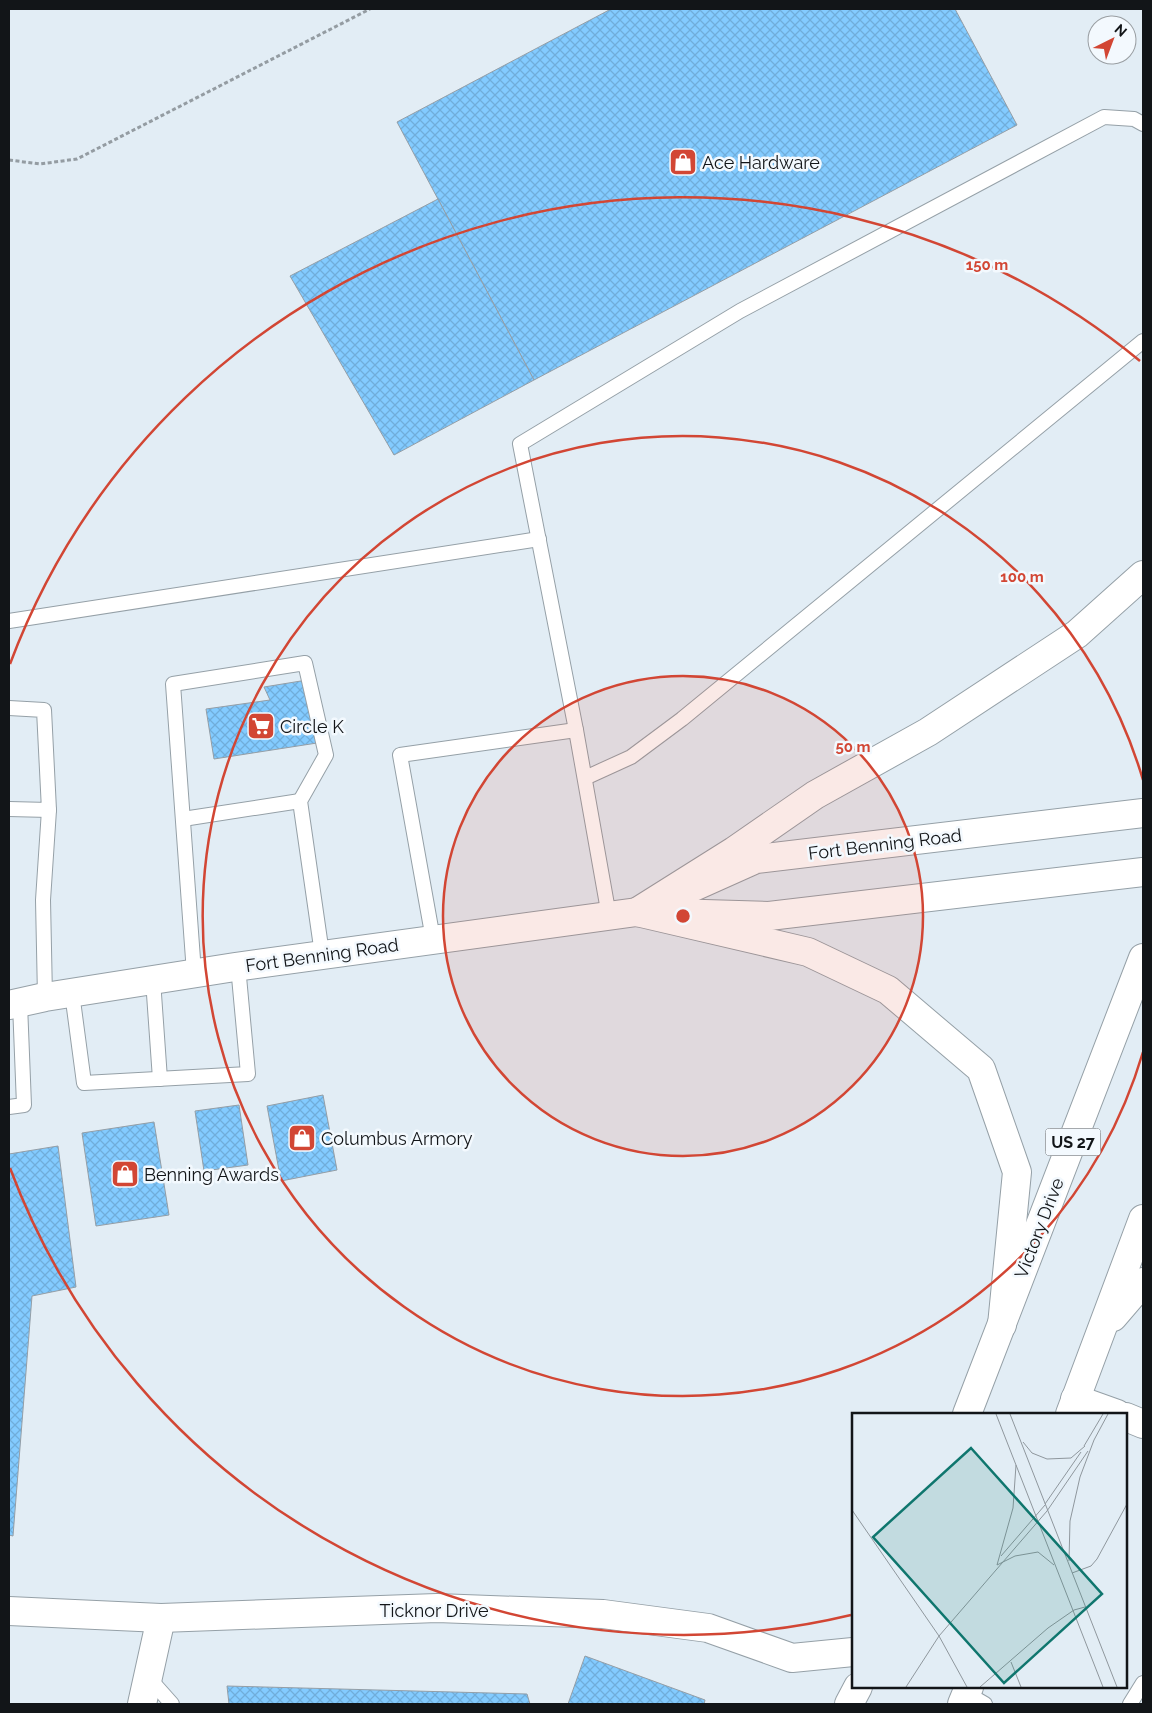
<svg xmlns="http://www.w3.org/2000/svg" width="1152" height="1713" viewBox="0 0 1152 1713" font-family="Raleway,sans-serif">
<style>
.building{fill:url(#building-cross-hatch);stroke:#949ea6}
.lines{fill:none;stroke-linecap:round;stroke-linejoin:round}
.service-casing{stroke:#95a0a7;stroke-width:16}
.minor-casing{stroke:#95a0a7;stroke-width:30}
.secondary-casing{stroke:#95a0a7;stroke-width:30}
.trunk-casing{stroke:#95a0a7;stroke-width:30}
.path{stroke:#949ca2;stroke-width:3;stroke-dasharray:4 2.5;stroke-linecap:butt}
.service{stroke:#fff;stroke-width:14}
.minor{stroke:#fff;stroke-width:28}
.secondary{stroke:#fff;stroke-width:28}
.trunk{stroke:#fff;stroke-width:28}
.ring{fill:none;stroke:#d24634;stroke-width:2.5}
.labels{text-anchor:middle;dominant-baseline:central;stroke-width:5;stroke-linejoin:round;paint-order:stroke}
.shield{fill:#f3f9fe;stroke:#56595d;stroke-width:1}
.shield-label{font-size:16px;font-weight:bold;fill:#121518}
.poi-label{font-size:18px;fill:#121518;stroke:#f3f9fe;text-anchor:start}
.street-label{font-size:18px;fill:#121518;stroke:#f3f9fe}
.inset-road{fill:none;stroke:#8f979d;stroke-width:1}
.view{fill:#0f766e;fill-opacity:0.15;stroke:#0f766e;stroke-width:2.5}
.inset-edge{fill:none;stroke:#121518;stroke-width:2.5}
.centre{fill:#d24634;stroke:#f3f9fe;stroke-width:2.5}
.ring-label{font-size:15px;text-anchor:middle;font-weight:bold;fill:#d24634;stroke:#f3f9fe;stroke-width:5;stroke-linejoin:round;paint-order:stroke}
</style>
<defs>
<pattern id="building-cross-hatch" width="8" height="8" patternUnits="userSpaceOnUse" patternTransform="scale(1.25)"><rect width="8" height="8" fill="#83cbff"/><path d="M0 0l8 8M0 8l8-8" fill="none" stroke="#70adda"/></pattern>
</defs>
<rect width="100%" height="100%" fill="#e2edf5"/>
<g class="building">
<polygon points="611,9 955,9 1017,125 534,380 397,122"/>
<polygon points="438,199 534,380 394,455 290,276"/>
<polygon points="307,680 317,743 214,759 206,709 270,700 264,687"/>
<polygon points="323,1095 337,1170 281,1181 267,1106"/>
<polygon points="239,1105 248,1165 204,1171 195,1111"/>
<polygon points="154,1122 169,1215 96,1226 82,1133"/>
<polygon points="58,1146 76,1287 32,1296 13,1536 9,1535 9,1154"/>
<polygon points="585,1656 705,1700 704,1704 568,1704"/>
<polygon points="227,1686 527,1694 530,1704 229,1704"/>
</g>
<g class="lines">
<g class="service-casing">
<g id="service">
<polyline points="9,621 539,539"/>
<polyline points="9,708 44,710 49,810 9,809"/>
<polyline points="576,730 520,444 740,311 1104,117 1134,119 1143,124"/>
<polyline points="585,778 631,757 682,719 1143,341"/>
<polyline points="183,819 300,801"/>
<polyline points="433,939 400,755 576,730 609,916"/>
<polyline points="194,973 173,684 305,663 326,755 300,801 322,954"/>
<polyline points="153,980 160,1079"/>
<polyline points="72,993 84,1083 248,1074 238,966"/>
<polyline points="45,997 43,900 49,810"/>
<polyline points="9,1107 24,1105 20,1004"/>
<polyline points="148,1677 172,1704"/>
<polyline points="966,1693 985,1704"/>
<polyline points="1130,1704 1143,1683"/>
</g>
</g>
<g class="minor-casing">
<g id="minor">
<polyline points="1075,1399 1117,1414"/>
<polyline points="1126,1417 1143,1424"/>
<polyline points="9,1611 161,1618 437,1608 603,1614 708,1628 792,1658 853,1652"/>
<polyline points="142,1704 161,1618"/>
</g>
</g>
<g class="secondary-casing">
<g id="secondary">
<polyline points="689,889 756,859 1143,813"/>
<polyline points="9,1005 45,997 235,967 637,912 769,916 1143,872"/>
</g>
</g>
<g class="trunk-casing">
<g id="trunk">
<polyline points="637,912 808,952 888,990 981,1069 1017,1172 1002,1325"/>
<polyline points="637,912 734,851 815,795 928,732 1077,634 1143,575"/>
<polyline points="1113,1317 1143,1282"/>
<polyline points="967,1414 1143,958"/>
<polyline points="1070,1414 1143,1219"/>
<polyline points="849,1704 858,1687"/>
<polyline points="962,1704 969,1687"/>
</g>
</g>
<polyline class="path" points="9,160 40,164 77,159 370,9"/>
<use href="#service" class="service"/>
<use href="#minor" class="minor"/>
<use href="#secondary" class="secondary"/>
<use href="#trunk" class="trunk"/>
</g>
<circle cx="683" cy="916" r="240" fill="#d24634" fill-opacity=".12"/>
<g class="ring">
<circle cx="683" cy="916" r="240"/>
<path d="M1143 1052A480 480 0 1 1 1143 780"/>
<path d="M851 1615A719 719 0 0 1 10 1168M10 664A719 719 0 0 1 1140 361"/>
</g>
<defs>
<g id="shop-square" transform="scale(1.4375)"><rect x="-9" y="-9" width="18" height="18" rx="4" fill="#d24634" stroke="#f3f9fe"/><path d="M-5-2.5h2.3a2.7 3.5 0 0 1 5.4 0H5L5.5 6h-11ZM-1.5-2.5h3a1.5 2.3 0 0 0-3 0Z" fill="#fff"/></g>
<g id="supermarket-square" transform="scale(1.4375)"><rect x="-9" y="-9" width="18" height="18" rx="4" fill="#d24634" stroke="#f3f9fe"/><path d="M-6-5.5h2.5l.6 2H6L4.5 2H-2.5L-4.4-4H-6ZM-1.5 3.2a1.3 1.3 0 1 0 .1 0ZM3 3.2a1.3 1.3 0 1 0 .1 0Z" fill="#fff"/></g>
</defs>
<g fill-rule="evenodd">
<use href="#shop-square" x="683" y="162"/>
<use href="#supermarket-square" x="261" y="726"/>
<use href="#shop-square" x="302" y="1138"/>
<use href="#shop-square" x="125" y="1174"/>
</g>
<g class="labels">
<rect class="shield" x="1045.5" y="1128.5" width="55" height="27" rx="4"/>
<g class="shield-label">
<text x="1073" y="1142">US 27</text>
</g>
<g class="poi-label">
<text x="702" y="162">Ace Hardware</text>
<text x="280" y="726">Circle K</text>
<text x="321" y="1138">Columbus Armory</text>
<text x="144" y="1174">Benning Awards</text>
</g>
<g class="street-label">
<text transform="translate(885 844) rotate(-7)">Fort Benning Road</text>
<text transform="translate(322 955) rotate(-8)">Fort Benning Road</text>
<text transform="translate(1039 1228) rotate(-69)">Victory Drive</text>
<text x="434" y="1610">Ticknor Drive</text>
</g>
</g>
<g transform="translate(852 1413)">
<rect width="275" height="275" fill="#e2edf5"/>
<path class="inset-road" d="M144,1L251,274M158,1L265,274M242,27L256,1M171,29L180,40L195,46L219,45L233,33M232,33L251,1M193,91L229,39M0,97L87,223L115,274M195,98L236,38M149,143L193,92M217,148L218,108L228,64L242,27M145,152L161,95L164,52M145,152L163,143L186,139L202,152M220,160L239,153L245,146L275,91M159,249L169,274M54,274L87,223L195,98M128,274L196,215L222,197L233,194"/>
<path class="view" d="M119,35L250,181L152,270L21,124Z"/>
<rect width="275" height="275" class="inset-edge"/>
</g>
<circle cx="683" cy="916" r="8" class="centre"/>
<g class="ring-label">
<text x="987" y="270">150 m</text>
<text x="1022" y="582">100 m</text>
<text x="853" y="752">50 m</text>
</g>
<rect width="1152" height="1713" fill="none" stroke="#121518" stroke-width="20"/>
<g transform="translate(1112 40) rotate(42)"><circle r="24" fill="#f3f9fe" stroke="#999ea2"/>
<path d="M0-4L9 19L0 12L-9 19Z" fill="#d24634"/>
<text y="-8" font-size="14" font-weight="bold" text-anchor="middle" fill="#121518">N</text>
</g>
</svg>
